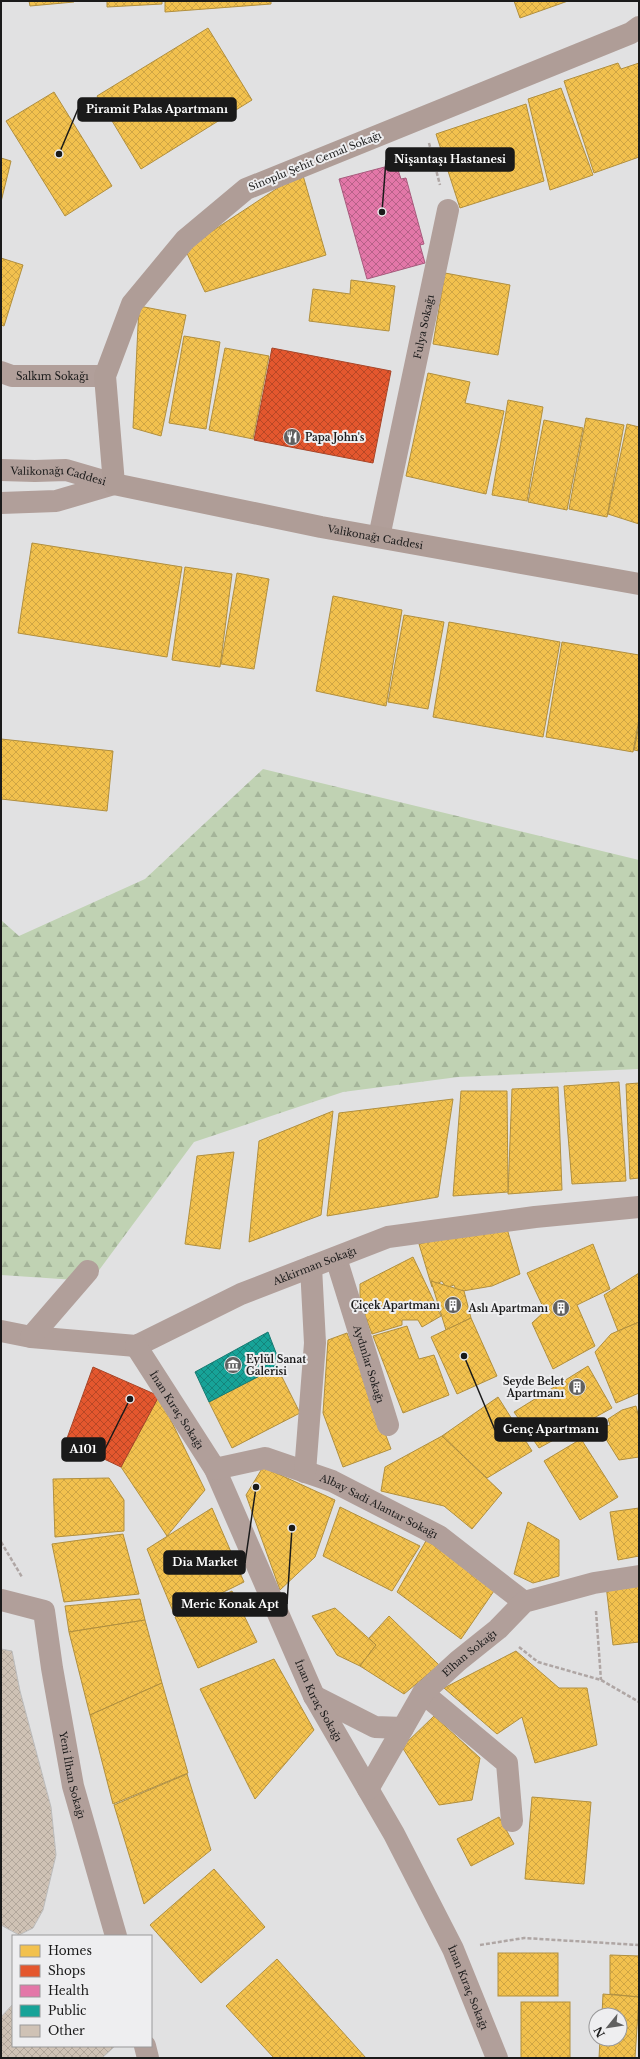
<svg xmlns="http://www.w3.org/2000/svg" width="640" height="2059" viewBox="0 0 640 2059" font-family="'Libre Baskerville',serif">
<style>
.forest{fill:url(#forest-firs)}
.homes{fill:url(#homes-cross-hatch);stroke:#b18f3e}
.shops{fill:url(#shops-cross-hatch);stroke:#a74528}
.health{fill:url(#health-cross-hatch);stroke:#a75b7d}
.public{fill:url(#public-cross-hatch);stroke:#187a72}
.building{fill:url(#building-cross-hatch);stroke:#bcbcbc}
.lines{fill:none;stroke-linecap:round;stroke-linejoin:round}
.path{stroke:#afa6a4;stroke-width:2.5;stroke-dasharray:4 2;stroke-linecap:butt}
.street{stroke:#b19f9a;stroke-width:22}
.secondary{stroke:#af9d97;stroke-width:22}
.labels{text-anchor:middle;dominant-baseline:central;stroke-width:4;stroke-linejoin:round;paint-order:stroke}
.street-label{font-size:10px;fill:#1a1a1a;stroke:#eeeef0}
.poi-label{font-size:10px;font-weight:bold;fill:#1a1a1a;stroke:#eeeef0;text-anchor:end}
.leader{fill:none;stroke:#1a1a1a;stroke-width:1.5}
.callout-dot{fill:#1a1a1a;stroke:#eeeef0;stroke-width:1.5}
.callout{fill:#1a1a1a;stroke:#1a1a1a;stroke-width:1.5}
.callout-label{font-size:11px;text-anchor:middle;font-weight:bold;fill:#fff}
</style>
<defs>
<pattern id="forest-firs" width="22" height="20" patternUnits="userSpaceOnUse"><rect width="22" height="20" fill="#c0d2b3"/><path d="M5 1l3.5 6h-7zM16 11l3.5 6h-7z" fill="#a4b499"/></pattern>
<pattern id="homes-cross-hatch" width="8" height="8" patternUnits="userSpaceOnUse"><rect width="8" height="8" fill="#f2c14e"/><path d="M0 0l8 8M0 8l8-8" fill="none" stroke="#cfa544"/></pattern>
<pattern id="shops-cross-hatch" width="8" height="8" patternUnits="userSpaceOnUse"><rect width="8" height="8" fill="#e4572e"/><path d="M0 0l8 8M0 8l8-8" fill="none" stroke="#b84726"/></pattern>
<pattern id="health-cross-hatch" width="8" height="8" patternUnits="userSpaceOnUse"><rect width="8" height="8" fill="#e377a8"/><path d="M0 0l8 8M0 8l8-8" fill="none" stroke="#b76188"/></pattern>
<pattern id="public-cross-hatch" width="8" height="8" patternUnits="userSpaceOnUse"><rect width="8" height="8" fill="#17a398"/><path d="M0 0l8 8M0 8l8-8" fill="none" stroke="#14847b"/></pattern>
<pattern id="building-cross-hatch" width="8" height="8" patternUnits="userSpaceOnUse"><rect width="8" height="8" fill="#cfc2b5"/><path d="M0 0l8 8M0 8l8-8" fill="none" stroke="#b1a69b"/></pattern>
</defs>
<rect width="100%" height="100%" fill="#e1e1e2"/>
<polygon class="forest" points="263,769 639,860 639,1069 458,1077 343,1092 194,1142 91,1281 1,1275 1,920 19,936 145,879"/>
<g class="homes">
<polygon points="29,1 74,1 74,2 30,6"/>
<polygon points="107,1 162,1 162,4 107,7"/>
<polygon points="165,1 271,1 271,4 165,12"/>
<polygon points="514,1 568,1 520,18"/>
<polygon points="208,28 252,100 141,169 97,96"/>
<polygon points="618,63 621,69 639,63 639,157 594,173 564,81"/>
<polygon points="561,88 593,175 550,190 528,99"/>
<polygon points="54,92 112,186 65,216 6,121"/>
<polygon points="526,104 544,181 460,208 436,134"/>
<polygon points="1,158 11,161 1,202"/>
<polygon points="302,172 326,255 205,292 185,249"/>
<polygon points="1,258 23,265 4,326 1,325"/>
<polygon points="445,273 510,285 498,355 433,344"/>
<polygon points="351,280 395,286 389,331 309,321 313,289 350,294"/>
<polygon points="139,306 186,315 161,436 133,428"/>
<polygon points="184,336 220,342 206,429 169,423"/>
<polygon points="225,348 269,356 253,439 209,430"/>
<polygon points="428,373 470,382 465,403 504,411 486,494 406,476"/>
<polygon points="508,400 543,407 527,501 492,495"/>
<polygon points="586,418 624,425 607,517 569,509"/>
<polygon points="544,420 583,428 567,510 528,502"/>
<polygon points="627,424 639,427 639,524 608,514"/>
<polygon points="32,543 182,567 167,657 18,633"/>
<polygon points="185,567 232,574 220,667 172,660"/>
<polygon points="237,573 269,579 254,669 221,664"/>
<polygon points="333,596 402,610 386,706 316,691"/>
<polygon points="404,615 444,622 428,709 388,702"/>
<polygon points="449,622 560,642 543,737 433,717"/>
<polygon points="562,642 639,655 639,719 633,752 546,737"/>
<polygon points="639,725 639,751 634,750"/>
<polygon points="1,739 113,751 107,811 1,799"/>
<polygon points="619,1082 626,1181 572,1184 564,1086"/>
<polygon points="639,1083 639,1178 630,1179 626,1084"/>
<polygon points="558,1087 562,1190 508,1194 512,1089"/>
<polygon points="461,1091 507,1091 508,1192 453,1196"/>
<polygon points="453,1099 438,1197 327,1216 339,1113"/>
<polygon points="333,1111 321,1215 249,1242 259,1141"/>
<polygon points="234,1152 220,1249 185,1244 197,1156"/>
<polygon points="506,1225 520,1274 492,1286 457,1292 454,1285 446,1288 442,1281 432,1287 419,1244"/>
<polygon points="593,1244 610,1289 577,1305 595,1346 553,1369 532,1323 545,1311 527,1273"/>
<polygon points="413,1257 441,1316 422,1327 418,1320 402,1320 402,1325 372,1334 360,1302 360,1284"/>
<polygon points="639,1273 639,1322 618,1331 604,1295"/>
<polygon points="431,1281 464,1291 471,1318 446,1330"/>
<polygon points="471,1318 497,1376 457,1394 431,1337"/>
<polygon points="639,1322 639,1393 616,1403 595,1352 611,1334"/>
<polygon points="407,1326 419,1359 434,1355 449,1395 403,1413 373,1336"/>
<polygon points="347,1333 391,1449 343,1467 323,1413 328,1340"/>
<polygon points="588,1366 612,1408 539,1448 514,1412"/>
<polygon points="277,1367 300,1413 232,1448 209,1402"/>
<polygon points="159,1396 205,1490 167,1536 121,1467"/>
<polygon points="498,1397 532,1451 487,1478 442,1436"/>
<polygon points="636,1406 639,1418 639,1457 619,1460 599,1428 610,1425 608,1419 622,1410"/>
<polygon points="442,1436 502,1493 472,1529 444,1506 381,1491 385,1467"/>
<polygon points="581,1439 618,1497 580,1520 544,1461"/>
<polygon points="263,1467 335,1500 315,1557 280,1590 246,1495"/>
<polygon points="109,1478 124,1500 124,1531 55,1537 53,1479"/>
<polygon points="340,1507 420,1546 392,1591 323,1556"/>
<polygon points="212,1508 244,1582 175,1616 147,1549"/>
<polygon points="639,1508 639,1556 618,1560 610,1512"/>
<polygon points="528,1522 559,1540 559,1576 533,1583 514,1574"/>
<polygon points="123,1534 139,1594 64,1602 52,1544"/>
<polygon points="427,1539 496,1588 461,1639 397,1592"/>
<polygon points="639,1581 639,1642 613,1645 606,1585"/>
<polygon points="232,1591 257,1642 198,1668 175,1617"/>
<polygon points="140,1599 145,1620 69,1632 65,1606"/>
<polygon points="335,1608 376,1645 360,1666 337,1655 312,1616"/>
<polygon points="389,1616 439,1665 404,1694 360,1666 376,1645 369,1638"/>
<polygon points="145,1620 162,1683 90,1715 69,1632"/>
<polygon points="516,1651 559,1688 587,1688 597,1745 535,1763 522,1717 497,1734 444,1688"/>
<polygon points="274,1659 314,1730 255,1799 200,1689"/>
<polygon points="162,1683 188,1773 113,1804 90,1715"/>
<polygon points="434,1716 480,1758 472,1800 439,1805 402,1747"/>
<polygon points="187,1774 211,1850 144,1904 114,1805"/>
<polygon points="532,1797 591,1802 584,1884 525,1879"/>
<polygon points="499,1817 514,1844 471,1866 457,1839"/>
<polygon points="214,1869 265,1927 201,1983 150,1925"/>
<rect x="498" y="1953" width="60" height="43"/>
<polygon points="610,1955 639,1956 639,1997 610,1994"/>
<polygon points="277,1959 366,2058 274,2058 226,2006"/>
<polygon points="603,1994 639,1997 635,2058 599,2058 600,2039 620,2039 620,2015 602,2015"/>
<rect x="521" y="2002" width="49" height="56"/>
</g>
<g class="shops">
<polygon points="272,348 391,371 373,463 254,440"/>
<polygon points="93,1367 159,1396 121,1467 66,1441"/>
</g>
<polygon class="health" points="396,164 401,179 406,178 424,244 420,245 425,263 367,279 339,179"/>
<polygon class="public" points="268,1332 278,1358 277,1367 209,1402 195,1372"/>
<g class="building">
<polygon points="1,1649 12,1651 20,1691 51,1807 56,1855 43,1910 33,1928 19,1935 1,1925"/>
<polygon points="13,2004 13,2046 115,2046 102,2058 1,2058 1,2017"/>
</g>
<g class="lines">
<g class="path">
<polyline points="429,143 440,185"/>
<polyline points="1,1542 22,1577"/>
<polyline points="596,1611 601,1680"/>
<polyline points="519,1647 538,1662 601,1680 639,1702"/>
<polyline points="480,1945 524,1938 639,1945"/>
</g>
<g class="street">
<path id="s1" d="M1,372L12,376H105"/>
<path id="s2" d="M1,470L35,471L66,470L114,484"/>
<polyline points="1,503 56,501 114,484"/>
<path id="s3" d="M379,537L448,210"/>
<path id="s4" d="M336,1258L388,1425"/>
<path id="s5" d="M1,1331L31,1337L136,1346L241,1294L388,1237L535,1217L639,1207"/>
<polyline points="31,1337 88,1271"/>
<path id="s6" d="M136,1346L215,1469L314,1696L394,1834L453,1949L497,2058"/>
<path id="s7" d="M215,1469L265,1458L332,1481L439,1536L524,1602"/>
<polyline points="305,1472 315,1343 311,1267"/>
<path id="s8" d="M1,1600L44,1611L52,1668L73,1786L116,1936"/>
<polyline points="423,1693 507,1763 512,1821"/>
<path id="s9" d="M314,1696L375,1727L403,1728L423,1693L458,1661L498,1629L524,1602L594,1583L639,1576"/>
<polyline points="368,1789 403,1728"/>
<polyline points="145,2046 148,2058"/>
</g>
<path class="secondary" id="s10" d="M639,27L631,33L246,189L185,240L132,304L105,376L114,484L321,527L639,584"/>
</g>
<defs>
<g id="restaurant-disc" transform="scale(0.9)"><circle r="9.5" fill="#606060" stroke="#eeeef0"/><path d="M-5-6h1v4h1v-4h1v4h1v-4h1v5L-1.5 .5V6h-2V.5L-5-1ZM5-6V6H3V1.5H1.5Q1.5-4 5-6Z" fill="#fff"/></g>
<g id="building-disc" transform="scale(0.9)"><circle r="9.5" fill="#606060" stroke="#eeeef0"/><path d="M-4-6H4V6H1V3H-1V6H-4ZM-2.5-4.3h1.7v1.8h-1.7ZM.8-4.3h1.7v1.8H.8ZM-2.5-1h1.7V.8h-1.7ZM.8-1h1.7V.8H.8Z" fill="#fff"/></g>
<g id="museum-disc" transform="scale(0.9)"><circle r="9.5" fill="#606060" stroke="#eeeef0"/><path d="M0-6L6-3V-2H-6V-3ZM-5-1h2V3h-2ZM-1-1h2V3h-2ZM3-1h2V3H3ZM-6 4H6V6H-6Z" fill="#fff"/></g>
</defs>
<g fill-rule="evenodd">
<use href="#restaurant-disc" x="292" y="437"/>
<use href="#building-disc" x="453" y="1305"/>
<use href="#building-disc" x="561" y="1308"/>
<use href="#museum-disc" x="233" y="1365"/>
<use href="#building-disc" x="577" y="1387"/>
</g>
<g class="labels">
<g class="street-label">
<text transform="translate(315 161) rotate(-22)">Sinoplu Şehit Cemal Sokağı</text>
<text stroke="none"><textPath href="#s3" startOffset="215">Fulya Sokağı</textPath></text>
<text stroke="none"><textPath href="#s1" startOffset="52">Salkım Sokağı</textPath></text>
<text stroke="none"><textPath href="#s2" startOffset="58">Valikonağı Caddesi</textPath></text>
<text stroke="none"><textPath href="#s10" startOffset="1040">Valikonağı Caddesi</textPath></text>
<text stroke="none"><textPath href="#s5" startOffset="332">Akkirman Sokağı</textPath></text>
<text stroke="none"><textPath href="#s4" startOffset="111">Aydınlar Sokağı</textPath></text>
<text stroke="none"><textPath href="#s6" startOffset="76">İnan Kıraç Sokağı</textPath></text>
<text stroke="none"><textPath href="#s7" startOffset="175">Albay Sadi Alantar Sokağı</textPath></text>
<text stroke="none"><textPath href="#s9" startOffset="198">Elhan Sokağı</textPath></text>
<text stroke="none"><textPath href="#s6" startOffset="400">İnan Kıraç Sokağı</textPath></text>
<text stroke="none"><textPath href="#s8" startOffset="211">Yeni İlhan Sokağı</textPath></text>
<text stroke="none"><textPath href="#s6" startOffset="724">İnan Kıraç Sokağı</textPath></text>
</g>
<g class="poi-label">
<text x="305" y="437" text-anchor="start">Papa John's</text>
<text x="440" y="1305">Çiçek Apartmanı</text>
<text x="548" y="1308">Aslı Apartmanı</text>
<text x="246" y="1359" text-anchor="start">Eylül Sanat<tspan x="246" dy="12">Galerisi</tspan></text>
<text x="564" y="1381">Seyde Belet<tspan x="564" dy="12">Apartmanı</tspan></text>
</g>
</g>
<path class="leader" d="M59 154L78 109M382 212L386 160M464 1356L495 1430M130 1399L105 1449M256 1487L245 1563M292 1528L287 1604"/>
<g class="callout-dot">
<circle cx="59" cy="154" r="4"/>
<circle cx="382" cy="212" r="4"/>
<circle cx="464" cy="1356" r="4"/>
<circle cx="130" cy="1399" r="4"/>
<circle cx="256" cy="1487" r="4"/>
<circle cx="292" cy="1528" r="4"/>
</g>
<g class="callout">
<rect x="78" y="98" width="158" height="23" rx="4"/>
<rect x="386" y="148" width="128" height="23" rx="4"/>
<rect x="495" y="1418" width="112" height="23" rx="4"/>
<rect x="62" y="1438" width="43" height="23" rx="4"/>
<rect x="164" y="1551" width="81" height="23" rx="4"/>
<rect x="173" y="1593" width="114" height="23" rx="4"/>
</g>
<g class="callout-label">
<text x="157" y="113">Piramit Palas Apartmanı</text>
<text x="450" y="163">Nişantaşı Hastanesi</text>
<text x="551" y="1433">Genç Apartmanı</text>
<text x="83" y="1453">A101</text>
<text x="205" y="1566">Dia Market</text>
<text x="230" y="1608">Meric Konak Apt</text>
</g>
<rect width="640" height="2059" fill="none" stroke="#1a1a1a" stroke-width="4"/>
<rect x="12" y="1935" width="140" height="112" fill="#eeeef0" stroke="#99999a"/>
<rect x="20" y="1945" width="20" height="12" fill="#f2c14e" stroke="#99999a"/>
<text x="48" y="1955" font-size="12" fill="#1a1a1a">Homes</text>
<rect x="20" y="1965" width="20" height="12" fill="#e4572e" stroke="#99999a"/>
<text x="48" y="1975" font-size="12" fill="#1a1a1a">Shops</text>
<rect x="20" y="1985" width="20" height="12" fill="#e377a8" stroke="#99999a"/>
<text x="48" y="1995" font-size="12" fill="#1a1a1a">Health</text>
<rect x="20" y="2005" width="20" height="12" fill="#17a398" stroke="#99999a"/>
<text x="48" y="2015" font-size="12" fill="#1a1a1a">Public</text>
<rect x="20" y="2025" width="20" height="12" fill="#cfc2b5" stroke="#99999a"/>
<text x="48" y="2035" font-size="12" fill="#1a1a1a">Other</text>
<g transform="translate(608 2027) rotate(240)"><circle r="19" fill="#eeeef0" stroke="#99999a"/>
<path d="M0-3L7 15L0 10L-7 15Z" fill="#606060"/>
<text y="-6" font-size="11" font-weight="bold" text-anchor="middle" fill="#1a1a1a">N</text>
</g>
</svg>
